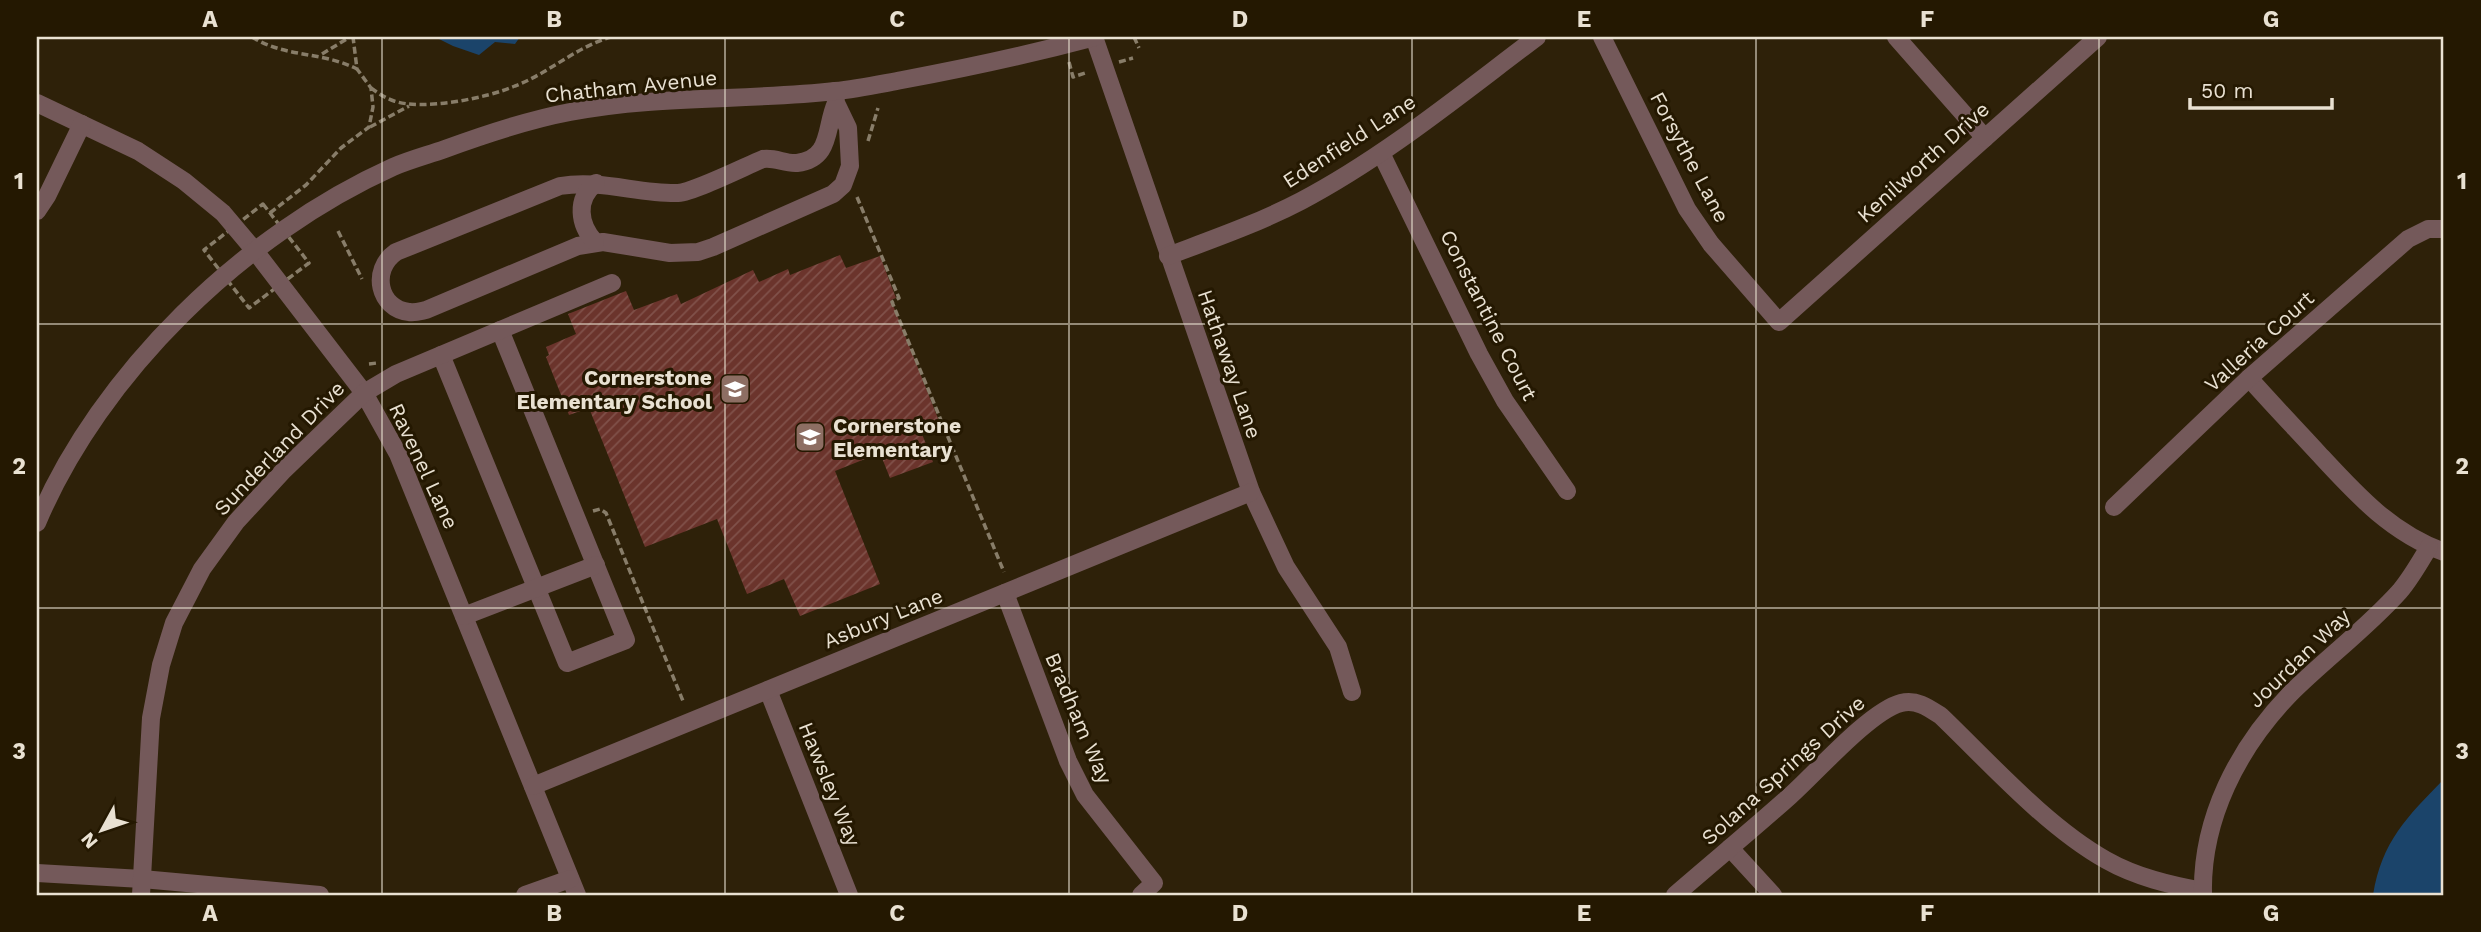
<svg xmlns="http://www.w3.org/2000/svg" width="2481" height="932" viewBox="0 0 2481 932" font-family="'Work Sans',sans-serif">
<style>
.water{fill:#1b446a}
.building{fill:url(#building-hatch)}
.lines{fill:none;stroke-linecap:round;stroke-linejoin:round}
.path{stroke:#887d69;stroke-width:3.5;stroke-dasharray:7 3.5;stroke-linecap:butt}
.minor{stroke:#74595a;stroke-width:18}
.grid{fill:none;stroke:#e9e1d2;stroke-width:2;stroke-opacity:0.55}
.labels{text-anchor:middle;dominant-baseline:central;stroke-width:6;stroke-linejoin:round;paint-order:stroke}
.street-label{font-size:21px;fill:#e9e1d2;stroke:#241801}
.poi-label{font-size:21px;font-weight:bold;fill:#e9e1d2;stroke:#241801;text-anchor:end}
.neatline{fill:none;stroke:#e9e1d2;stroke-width:2.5}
.grid-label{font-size:23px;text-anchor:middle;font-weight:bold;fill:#e9e1d2}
</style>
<defs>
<pattern id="building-hatch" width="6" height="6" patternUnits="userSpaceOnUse" patternTransform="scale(1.75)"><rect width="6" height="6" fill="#6b342c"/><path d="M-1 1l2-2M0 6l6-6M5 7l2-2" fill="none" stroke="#80514a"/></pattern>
</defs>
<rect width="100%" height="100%" fill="#2e2109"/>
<g class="water">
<polygon points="435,37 520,37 515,44 495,42 479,55 453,46"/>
<path d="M2444,779V895H2373C2382,841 2407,817 2444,779Z"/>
</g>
<polygon class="building" points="840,255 846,268 880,256 896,298 891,300 941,426 922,434 933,462 890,478 880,453 835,471 880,584 800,616 784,579 747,594 717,519 645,547 589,408 569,415 546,357 549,355 546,347 576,334 568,314 626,291 634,310 677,294 681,304 753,270 759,282 788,269 790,275"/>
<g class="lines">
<g class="path">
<path d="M252,37C286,58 321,51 357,69"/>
<polyline points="1134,37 1139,48"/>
<polyline points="322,54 350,37"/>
<polyline points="1069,62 1073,77 1088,72"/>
<polyline points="1119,62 1133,58"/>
<path d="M371,88C378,93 385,98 394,101C423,111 487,98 515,86C549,73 576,47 611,37"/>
<polyline points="370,127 409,106"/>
<polyline points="868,141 878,108"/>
<polyline points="857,197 899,298 892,302 1004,572"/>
<polygon points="263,204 309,263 249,308 204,250"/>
<polyline points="270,213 306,185 341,148 369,127 373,107 371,88 357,69 353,37"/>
<polyline points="338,231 362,279"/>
<polyline points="369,364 377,363"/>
<polyline points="593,511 600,509 606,513 683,701"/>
</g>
<g class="minor">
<polyline points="1094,37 1251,492 1286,567 1338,647 1352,692"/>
<polyline points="1602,37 1687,209 1711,244 1779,322 2098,37"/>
<polyline points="1896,37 1985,138"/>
<path d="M835,91L836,103L848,128L850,166L843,185L833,194L713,247L698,252L670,253L603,242L578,246L426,310C421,311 415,313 409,312C379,309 370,270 396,252L560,186C600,179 638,194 678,193C694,192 746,166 763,159C775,157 785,164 797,163C832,159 825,127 836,103"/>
<polyline points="37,103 138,151 184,181 223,213 255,251 364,393 398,454 577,895"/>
<polyline points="1381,153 1479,354 1505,401 1567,491"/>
<polyline points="37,211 47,196 82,124"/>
<path d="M595,242C579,225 575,199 596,183"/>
<path d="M1168,256C1213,239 1259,223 1301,201C1386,156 1461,94 1537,37"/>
<polyline points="441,355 567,663 626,640 500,330"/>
<path d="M2249,378C2272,404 2296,429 2319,454C2356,494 2391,533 2444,552"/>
<polyline points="2114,507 2249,378 2408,239 2428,229 2444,229"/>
<path d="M37,523C100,373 244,234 393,167C409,160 428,155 445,149C486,134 527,120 570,112C657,95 747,101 835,91C857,89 880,84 902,80C967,68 1031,54 1095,37"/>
<polyline points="1005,593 1068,761 1085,795 1154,883 1141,895"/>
<polyline points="464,616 596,565"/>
<polyline points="768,690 849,895"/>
<polyline points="533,786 1251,492"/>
<polyline points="1730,848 1773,895"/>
<polyline points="37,873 142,879 320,895"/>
<polyline points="141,895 151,718 161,665 174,623 202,569 236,522 284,470 364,393 396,374 612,283"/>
<polyline points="525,895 570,879"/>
<path d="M1675,895C1713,862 1752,830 1790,796C1816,773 1870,711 1901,703C1917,699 1929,708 1941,716C1990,763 2047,827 2106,860C2136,877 2170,885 2203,891"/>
<path d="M2203,895C2201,819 2238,748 2290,694C2325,659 2366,629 2400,591C2411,578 2420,562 2429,547"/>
</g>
</g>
<path class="grid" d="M382,37V895M725,37V895M1069,37V895M1412,37V895M1756,37V895M2099,37V895M37,324H2444M37,608H2444"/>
<defs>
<g id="school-square" transform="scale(1.575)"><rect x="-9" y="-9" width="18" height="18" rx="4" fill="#8d6e63" stroke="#241801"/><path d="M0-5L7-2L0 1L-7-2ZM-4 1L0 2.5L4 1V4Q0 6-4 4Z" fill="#fff"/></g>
</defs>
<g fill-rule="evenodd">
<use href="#school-square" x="735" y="389"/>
<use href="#school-square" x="810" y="437"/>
</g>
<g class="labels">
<g class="street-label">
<text transform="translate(631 86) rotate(-6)">Chatham Avenue</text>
<text transform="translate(1349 141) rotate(-33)">Edenfield Lane</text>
<text transform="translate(1690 157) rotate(62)">Forsythe Lane</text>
<text transform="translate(1923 162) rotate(-42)">Kenilworth Drive</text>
<text transform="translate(1489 315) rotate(63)">Constantine Court</text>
<text transform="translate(2259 341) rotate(-42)">Valleria Court</text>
<text transform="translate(1230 364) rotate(71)">Hathaway Lane</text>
<text transform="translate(279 448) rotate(-46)">Sunderland Drive</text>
<text transform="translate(424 466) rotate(65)">Ravenel Lane</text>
<text transform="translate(883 618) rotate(-22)">Asbury Lane</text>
<text transform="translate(2299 658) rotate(-44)">Jourdan Way</text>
<text transform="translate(1079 718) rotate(67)">Bradham Way</text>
<text transform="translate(1783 770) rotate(-42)">Solana Springs Drive</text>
<text transform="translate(830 784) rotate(68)">Hawsley Way</text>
</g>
<g class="poi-label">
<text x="712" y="377">Cornerstone<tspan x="712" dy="24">Elementary School</tspan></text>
<text x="833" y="425" text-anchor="start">Cornerstone<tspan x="833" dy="24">Elementary</tspan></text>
</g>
</g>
<rect width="2481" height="932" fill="none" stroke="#241801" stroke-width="77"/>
<g transform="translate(102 830) rotate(230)" stroke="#241801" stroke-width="5" paint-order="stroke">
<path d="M0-5L12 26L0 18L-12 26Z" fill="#e9e1d2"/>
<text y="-10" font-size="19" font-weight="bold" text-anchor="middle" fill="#e9e1d2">N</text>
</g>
<path d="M2190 98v10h142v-10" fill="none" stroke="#e9e1d2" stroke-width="3.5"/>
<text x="2201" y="98" font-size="21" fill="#e9e1d2" stroke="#241801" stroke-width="5" paint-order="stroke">50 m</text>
<rect x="38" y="38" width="2404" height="856" class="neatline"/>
<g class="grid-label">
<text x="210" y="27">A</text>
<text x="554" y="27">B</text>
<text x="897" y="27">C</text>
<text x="1240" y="27">D</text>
<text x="1584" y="27">E</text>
<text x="1927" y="27">F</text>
<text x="2271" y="27">G</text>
<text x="19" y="189">1</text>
<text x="2462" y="189">1</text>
<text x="19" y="474">2</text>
<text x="2462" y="474">2</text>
<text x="19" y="759">3</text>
<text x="2462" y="759">3</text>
<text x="210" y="921">A</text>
<text x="554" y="921">B</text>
<text x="897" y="921">C</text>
<text x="1240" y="921">D</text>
<text x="1584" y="921">E</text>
<text x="1927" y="921">F</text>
<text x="2271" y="921">G</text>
</g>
</svg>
